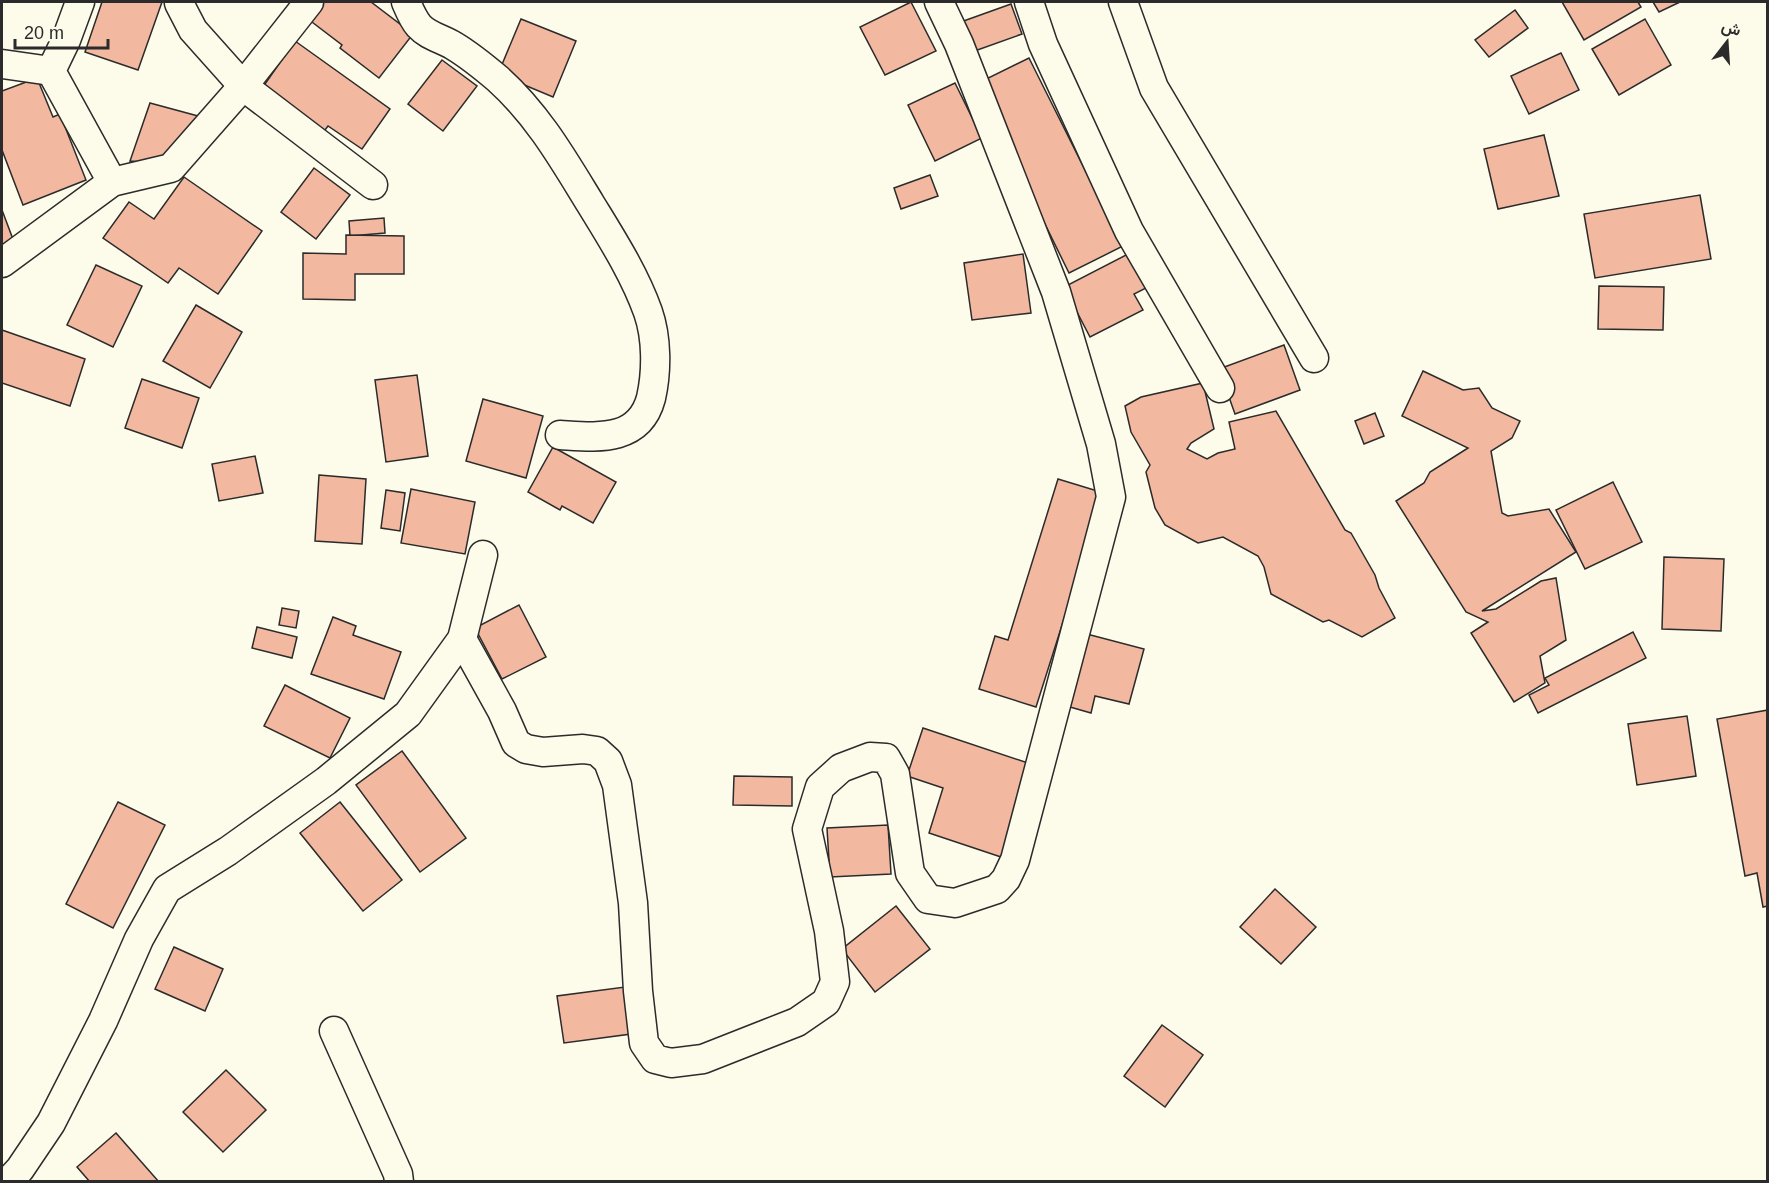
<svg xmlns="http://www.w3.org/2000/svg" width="1769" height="1183" viewBox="0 0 1769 1183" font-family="Arial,Vazirmatn,sans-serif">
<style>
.building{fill:#f2b8a0;stroke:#2b2b2b;stroke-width:1.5}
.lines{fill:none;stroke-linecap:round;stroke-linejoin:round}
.street-casing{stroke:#2b2b2b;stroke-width:31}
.street{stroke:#fdfbea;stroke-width:28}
</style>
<rect width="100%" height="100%" fill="#fdfbea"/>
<g class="building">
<polygon points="102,2 162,2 138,70 85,52"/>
<polygon points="316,2 371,2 413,34 379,78 340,48 342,45 304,16"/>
<polygon points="911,2 936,51 885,75 860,27"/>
<polygon points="1562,2 1638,2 1641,7 1584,40"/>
<polygon points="1653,2 1680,2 1659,12"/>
<polygon points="1011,4 1022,34 969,53 958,23"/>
<polygon points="1515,10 1528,28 1489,57 1475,40"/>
<polygon points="521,19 576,41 553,97 498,74"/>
<polygon points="1645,19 1671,65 1619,95 1592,49"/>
<polygon points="295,41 390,109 362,149 328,126 319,138 258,94"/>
<polygon points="1561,53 1579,90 1529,114 1511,76"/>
<polygon points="1029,58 1123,246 1069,273 976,84"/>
<polygon points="442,60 477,86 443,131 408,104"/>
<polygon points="37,78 53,117 60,114 86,180 23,205 2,150 2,91"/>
<polygon points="955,83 982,138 935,161 908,105"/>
<polygon points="150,103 198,116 163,164 130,161"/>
<polygon points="1544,135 1559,196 1498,209 1484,149"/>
<polygon points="314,168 350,195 316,239 281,212"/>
<polygon points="930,175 938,196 901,209 894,188"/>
<polygon points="184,177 262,231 218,294 179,268 168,283 103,238 129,202 154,219"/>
<polygon points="1700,195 1711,259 1595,278 1584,214"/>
<polygon points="2,210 14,242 2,259"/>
<polygon points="384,218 385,233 350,236 349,221"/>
<polygon points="346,235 404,236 404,274 355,274 355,300 303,299 303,253 346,254"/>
<polygon points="1130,253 1148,287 1134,294 1143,310 1090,337 1064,287"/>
<polygon points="1023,254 1031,313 972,320 964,263"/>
<polygon points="96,265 142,286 113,347 67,325"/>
<polygon points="1599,286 1664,287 1663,330 1598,329"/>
<polygon points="196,305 242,332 210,388 163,361"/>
<polygon points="2,330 85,359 70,406 2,383"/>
<polygon points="1284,345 1300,390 1235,414 1219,369"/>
<polygon points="1423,371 1463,390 1479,388 1492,408 1520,421 1512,438 1491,451 1502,513 1508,516 1549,509 1576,552 1482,611 1496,609 1541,581 1556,578 1566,640 1540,656 1545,683 1514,702 1471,633 1488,622 1466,612 1396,501 1424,483 1430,472 1468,448 1402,416"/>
<polygon points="417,375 428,456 386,462 375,380"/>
<polygon points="142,379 199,398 182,448 125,428"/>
<polygon points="1203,383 1214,429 1191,443 1187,449 1207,459 1218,453 1235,449 1229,422 1276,411 1345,530 1351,533 1375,575 1379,588 1395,618 1362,637 1329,620 1323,622 1271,594 1264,567 1258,556 1223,537 1198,543 1165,525 1155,508 1146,472 1150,465 1131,432 1125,406 1141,397"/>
<polygon points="483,399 543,416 526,478 466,461"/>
<polygon points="1375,413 1384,436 1364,444 1355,421"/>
<polygon points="553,447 616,482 593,523 562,506 560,510 528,492"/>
<polygon points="255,456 263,493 219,501 212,464"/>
<polygon points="319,475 366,479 362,544 315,541"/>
<polygon points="1058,479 1104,493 1036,707 979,689 995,636 1008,640"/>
<polygon points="1613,482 1642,542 1585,569 1556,510"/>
<polygon points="411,489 475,502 465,554 401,543"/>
<polygon points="386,490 405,493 400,531 381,528"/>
<polygon points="1664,557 1724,559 1721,631 1662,629"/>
<polygon points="519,605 546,657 502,679 475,628"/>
<polygon points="282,608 299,611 296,628 279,625"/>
<polygon points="333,617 356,626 353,635 401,652 384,699 311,674"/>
<polygon points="257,627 297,637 292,658 252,648"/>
<polygon points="1633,632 1646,658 1538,713 1529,695 1549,685 1545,678"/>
<polygon points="1083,633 1144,649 1129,704 1095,696 1091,713 1063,705"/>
<polygon points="285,685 350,718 330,758 264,726"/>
<polygon points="1768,710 1768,906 1763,907 1757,873 1745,876 1717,719"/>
<polygon points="1687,716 1696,776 1637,785 1628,724"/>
<polygon points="923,728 1031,764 1001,857 929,833 943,788 907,776"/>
<polygon points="402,751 466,838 420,872 356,785"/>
<polygon points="734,776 792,777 792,806 733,805"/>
<polygon points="118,802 165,825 113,928 66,904"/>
<polygon points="340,802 402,880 363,911 300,833"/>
<polygon points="888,825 891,874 830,877 827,828"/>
<polygon points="1275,889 1316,927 1281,964 1240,927"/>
<polygon points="896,906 930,949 875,992 842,949"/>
<polygon points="174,947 223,969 205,1011 155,989"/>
<polygon points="625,987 631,1034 564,1043 557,996"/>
<polygon points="1162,1025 1203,1055 1165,1107 1124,1076"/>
<polygon points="226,1070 266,1110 223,1152 183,1112"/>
<polygon points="116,1133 159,1182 90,1182 77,1167"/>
</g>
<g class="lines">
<g class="street-casing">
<g id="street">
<polyline points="80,2 66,40 51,71 112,182"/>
<polyline points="181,2 179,3 193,30 243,86 373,185"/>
<path d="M406,2C409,9 413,19 419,26C428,36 443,39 454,46C469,55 485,68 498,79C538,115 563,159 590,203C612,239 634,273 648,312C657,338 657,371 651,398C639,443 596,437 560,435"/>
<polyline points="1029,2 1043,44 1129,231 1220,388"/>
<polyline points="1123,2 1154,88 1314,358"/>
<polyline points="2,64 51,71"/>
<polyline points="2,263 112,182 171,168 243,86 309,2"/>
<polyline points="462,639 502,711 516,743 526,749 543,752 583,749 597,751 608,761 617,785 633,903 638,991 644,1043 655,1059 671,1063 703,1059 797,1022 826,1002 835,982 829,931 807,829 820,787 841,768 870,757 886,758 895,774 910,873 928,899 955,903 997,889 1006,879 1015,860 1111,497 1101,444 1056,292 959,44 939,2"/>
<polyline points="334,1031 398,1174 399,1182"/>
<polyline points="8,1182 20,1169 51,1123 103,1021 139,939 167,889 228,851 326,781 408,714 462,639 483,555"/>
</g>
</g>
<use href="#street" class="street"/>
</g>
<rect width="1769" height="1183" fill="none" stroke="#2b2b2b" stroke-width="6"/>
<g transform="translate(1727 42) rotate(17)" stroke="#fdfbea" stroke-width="4.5" paint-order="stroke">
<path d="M0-4.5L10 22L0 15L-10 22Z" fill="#2b2b2b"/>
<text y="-9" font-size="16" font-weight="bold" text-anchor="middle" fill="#2b2b2b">ش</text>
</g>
<path d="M15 39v9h93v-9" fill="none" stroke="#2b2b2b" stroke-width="3"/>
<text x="24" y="39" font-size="18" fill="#2b2b2b" stroke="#fdfbea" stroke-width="4.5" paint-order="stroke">20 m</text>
</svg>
